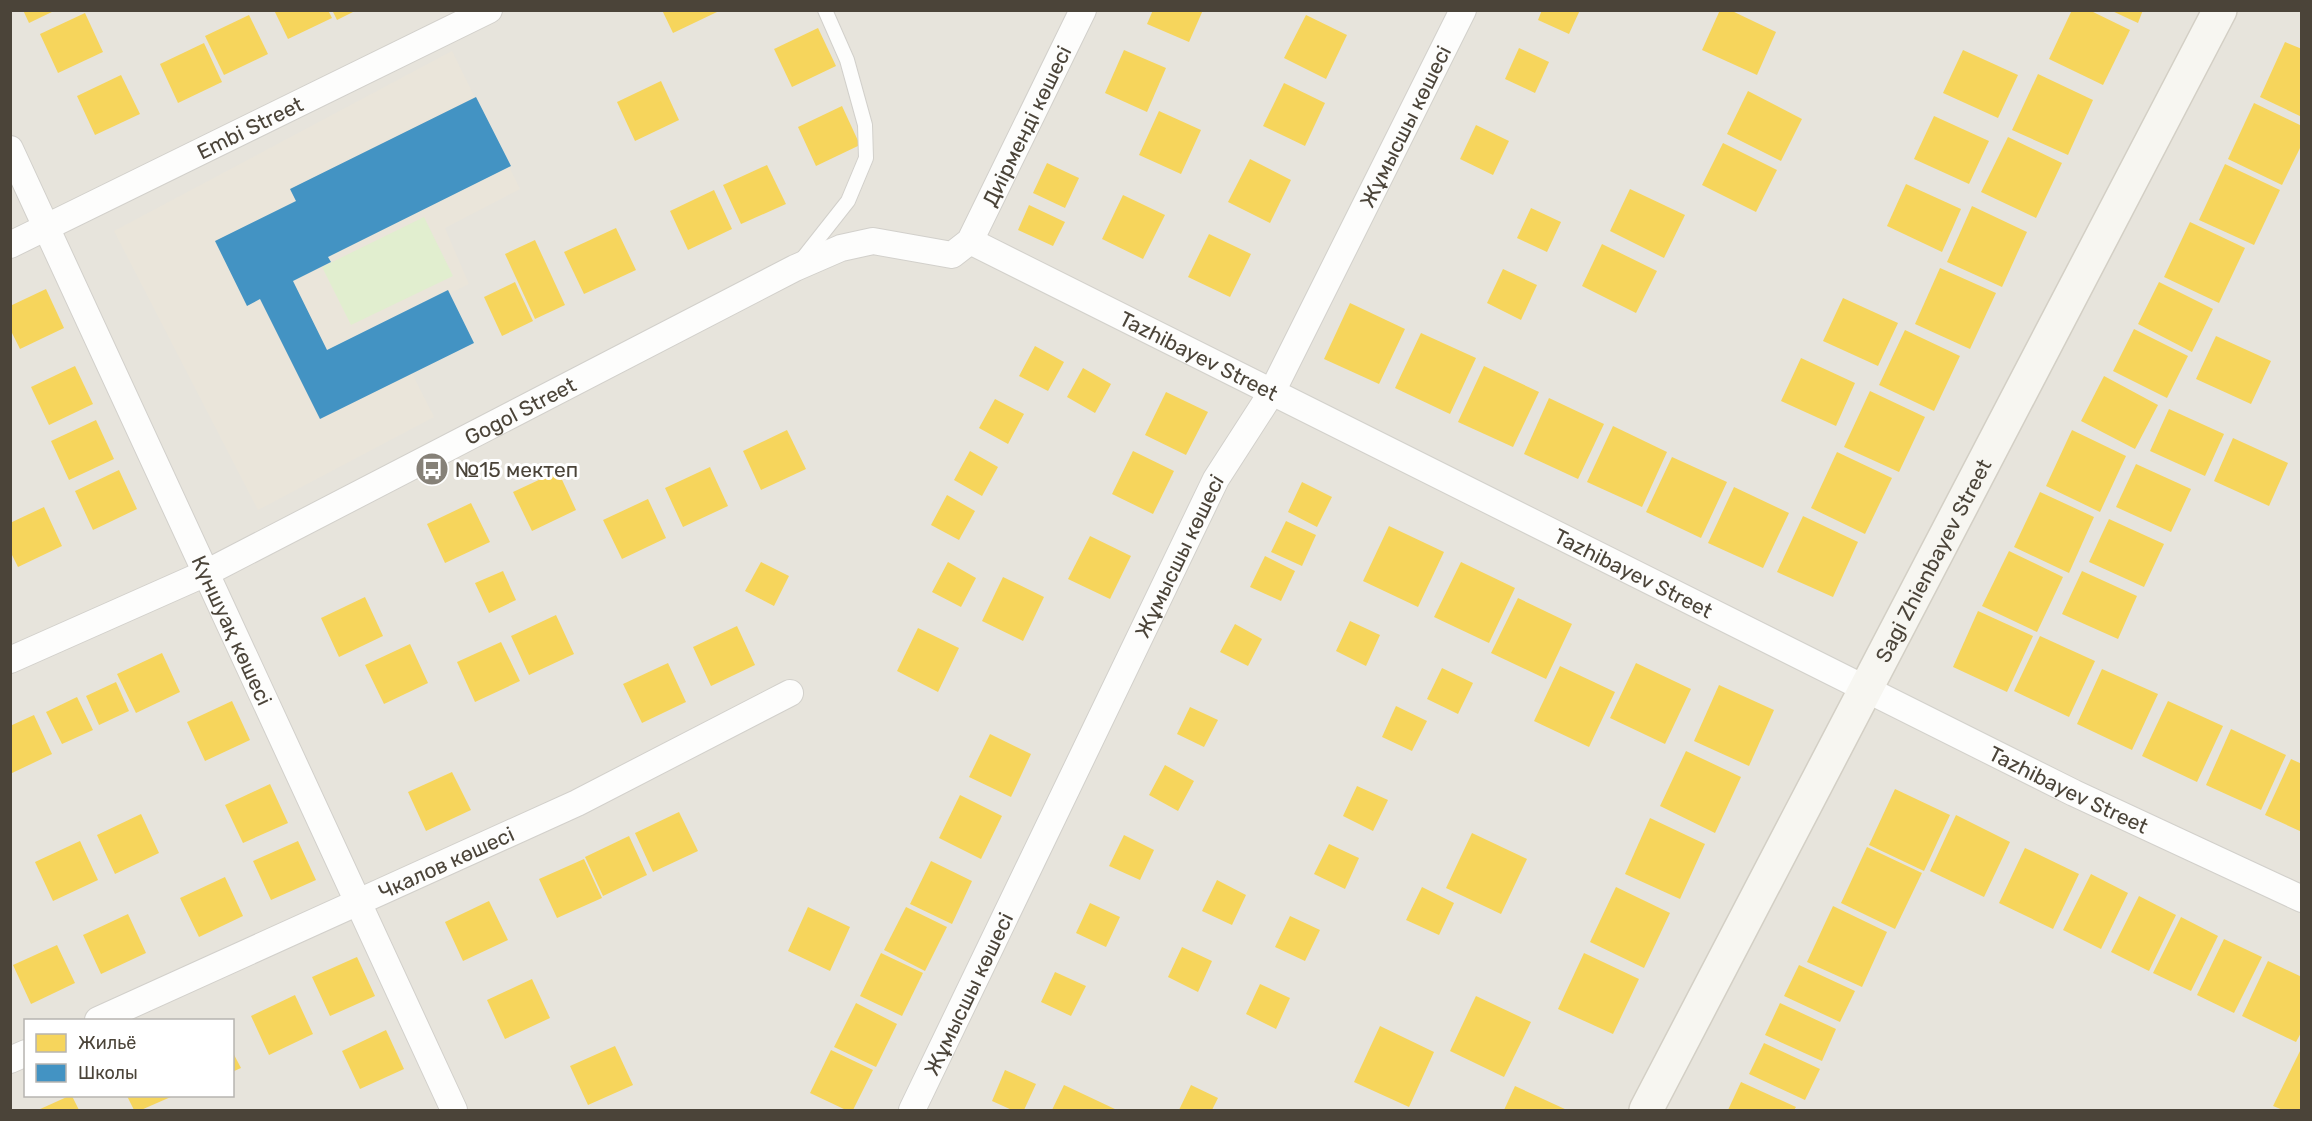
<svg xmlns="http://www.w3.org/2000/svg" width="2312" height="1121" viewBox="0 0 2312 1121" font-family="Rubik,sans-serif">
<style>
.residential{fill:#e7e4dc;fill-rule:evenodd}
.education{fill:#eae5da}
.green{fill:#e1eecf}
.homes{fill:#f6d55c}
.schools{fill:#4393c3}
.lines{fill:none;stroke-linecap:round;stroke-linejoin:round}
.lane-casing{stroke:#d2d0cb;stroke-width:16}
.street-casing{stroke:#d2d0cb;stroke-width:28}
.secondary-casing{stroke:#d3cfc5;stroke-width:36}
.lane{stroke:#fdfdfc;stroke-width:14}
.street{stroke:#fdfdfc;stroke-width:26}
.secondary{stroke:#f7f6f1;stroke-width:33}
.labels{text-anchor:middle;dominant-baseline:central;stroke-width:6;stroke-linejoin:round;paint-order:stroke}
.street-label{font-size:21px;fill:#4b4439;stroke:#fff}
.poi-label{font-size:21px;fill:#4b4439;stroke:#fff;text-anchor:start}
</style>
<rect width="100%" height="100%" fill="#f4f2ee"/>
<path class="residential" d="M10,11H2301V1110H11ZM26,1020H232V1096H26Z"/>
<polygon class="education" points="452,51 520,189 445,228 469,284 387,324 434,417 258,510 114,231"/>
<polygon class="green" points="424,217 453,276 351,325 322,267"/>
<g class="homes">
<polygon points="23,10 56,10 29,23"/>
<polygon points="274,10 328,10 332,18 288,39"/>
<polygon points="332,10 357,10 337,20"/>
<polygon points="662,10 716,10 717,12 673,33"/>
<polygon points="1153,10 1203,10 1189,42 1147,24"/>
<polygon points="1542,10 1580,10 1569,34 1538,20"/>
<polygon points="1720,10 1730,10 1776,32 1757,75 1702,50"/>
<polygon points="2072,10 2089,10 2130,30 2103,85 2049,59"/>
<polygon points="2110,10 2143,10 2138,23"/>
<polygon points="85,13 103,52 58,73 40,34"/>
<polygon points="249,15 268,54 224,75 205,36"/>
<polygon points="1306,15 1347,35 1326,79 1284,58"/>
<polygon points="818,28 836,66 792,87 774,49"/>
<polygon points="2285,42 2302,49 2302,117 2260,97"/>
<polygon points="204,43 222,82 178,103 160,64"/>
<polygon points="1519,48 1549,62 1535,93 1505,79"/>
<polygon points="1124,50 1166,68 1147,112 1105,93"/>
<polygon points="1963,50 2018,75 1998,118 1943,93"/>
<polygon points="2038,74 2093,100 2068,155 2012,130"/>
<polygon points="121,75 140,114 95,135 77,96"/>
<polygon points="661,81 679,120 635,141 617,102"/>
<polygon points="1284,83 1325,103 1305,146 1263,126"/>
<polygon points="1748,91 1802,119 1781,161 1727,134"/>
<polygon points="2254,103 2302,126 2302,144 2282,185 2228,159"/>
<polygon points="842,106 860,145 816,166 798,127"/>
<polygon points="1159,111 1201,130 1181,174 1139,155"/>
<polygon points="1934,116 1989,141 1969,184 1914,159"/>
<polygon points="1476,125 1509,141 1493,175 1460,159"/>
<polygon points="2008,137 2062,163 2036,218 1981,192"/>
<polygon points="1723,143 1777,170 1756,212 1702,185"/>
<polygon points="1250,159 1291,180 1270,223 1228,202"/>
<polygon points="1047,163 1079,178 1065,208 1033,193"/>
<polygon points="2225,164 2280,190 2254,245 2199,220"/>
<polygon points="767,165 786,204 741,224 723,185"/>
<polygon points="1906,184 1961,209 1942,252 1887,226"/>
<polygon points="1630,189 1685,215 1664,258 1610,231"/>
<polygon points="714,190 732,229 688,250 670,211"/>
<polygon points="1123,195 1165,215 1143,259 1102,239"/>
<polygon points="1029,205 1065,222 1053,246 1018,230"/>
<polygon points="1972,206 2027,232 2002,287 1947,262"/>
<polygon points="1531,208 1561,222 1547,252 1517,238"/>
<polygon points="2190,222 2245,248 2219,303 2164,277"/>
<polygon points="616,228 636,270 584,294 564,252"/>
<polygon points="1209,234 1251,254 1230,297 1188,277"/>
<polygon points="535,240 565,305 535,319 505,254"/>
<polygon points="1602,244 1657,271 1636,313 1582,286"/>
<polygon points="1940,268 1996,293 1970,349 1915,324"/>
<polygon points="1503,269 1537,285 1521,320 1487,303"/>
<polygon points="515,282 533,321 502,336 484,297"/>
<polygon points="2159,282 2213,309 2192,352 2138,324"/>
<polygon points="46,289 64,328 20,349 10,329 10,306"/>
<polygon points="1843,298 1898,323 1878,366 1823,341"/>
<polygon points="1350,303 1405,329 1379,384 1324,359"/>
<polygon points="2134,329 2188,356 2167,398 2113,371"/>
<polygon points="1905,330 1960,356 1934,411 1879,385"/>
<polygon points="1421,333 1476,358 1450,414 1395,388"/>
<polygon points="2216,336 2271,361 2251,404 2196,379"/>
<polygon points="1035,346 1064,362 1048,391 1019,376"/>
<polygon points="1801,358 1855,383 1836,426 1781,401"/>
<polygon points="75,366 93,404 49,425 31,387"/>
<polygon points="1484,366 1539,392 1513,447 1458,422"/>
<polygon points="1083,368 1111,384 1095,413 1067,397"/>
<polygon points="2104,376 2158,405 2135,449 2081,421"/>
<polygon points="1870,391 1925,417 1899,472 1844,447"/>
<polygon points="1166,392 1208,412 1186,455 1145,435"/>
<polygon points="1549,398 1604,424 1578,479 1524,454"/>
<polygon points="995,399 1024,414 1008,444 979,428"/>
<polygon points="2169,409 2224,434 2205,476 2150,451"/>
<polygon points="96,420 114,459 69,480 51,441"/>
<polygon points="1613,426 1667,452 1642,507 1587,482"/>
<polygon points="787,430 806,469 761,490 743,451"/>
<polygon points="2072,430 2126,456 2100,512 2046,486"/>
<polygon points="2233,438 2288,463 2269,506 2214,481"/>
<polygon points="970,451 998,467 982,496 954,480"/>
<polygon points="1133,451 1174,471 1153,514 1112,494"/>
<polygon points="1837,452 1892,478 1865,534 1811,508"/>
<polygon points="1672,457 1727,482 1701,538 1646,512"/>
<polygon points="2136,464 2191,489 2171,532 2116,507"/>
<polygon points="710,467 728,506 683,527 665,488"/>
<polygon points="119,470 137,509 93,530 75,491"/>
<polygon points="558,471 576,510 532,531 513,492"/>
<polygon points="1302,482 1332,497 1317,527 1288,512"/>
<polygon points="1734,487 1789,513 1763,568 1708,543"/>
<polygon points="2040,492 2094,517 2069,573 2014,547"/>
<polygon points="947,495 975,511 959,540 931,525"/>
<polygon points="648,499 666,538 622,559 603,520"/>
<polygon points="471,503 490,542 445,563 427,524"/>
<polygon points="44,507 62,546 18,567 10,551 10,523"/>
<polygon points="1803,516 1858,542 1833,597 1777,572"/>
<polygon points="2109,519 2164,544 2144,587 2089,562"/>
<polygon points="1286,521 1316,535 1302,566 1271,552"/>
<polygon points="1389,526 1444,552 1418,607 1363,581"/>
<polygon points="1090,536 1131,556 1110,599 1068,579"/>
<polygon points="2009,551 2063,577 2037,632 1982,606"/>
<polygon points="1265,556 1295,571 1281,601 1250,587"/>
<polygon points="761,562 789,576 774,606 745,591"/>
<polygon points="948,562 976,578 961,607 932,592"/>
<polygon points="1461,562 1515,588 1489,643 1434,617"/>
<polygon points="503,571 516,600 489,613 475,583"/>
<polygon points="2082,571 2137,596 2118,639 2062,614"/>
<polygon points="1003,577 1044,597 1023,641 982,621"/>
<polygon points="365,597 383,636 339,657 321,618"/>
<polygon points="1518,598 1572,624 1546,679 1491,653"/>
<polygon points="1978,611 2033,636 2007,692 1953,667"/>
<polygon points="556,615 574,654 529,675 511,636"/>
<polygon points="1350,621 1380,635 1366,666 1336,651"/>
<polygon points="1235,624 1262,639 1248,666 1220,652"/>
<polygon points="737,626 755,665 711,686 693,647"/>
<polygon points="918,628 959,648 938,692 897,671"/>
<polygon points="2040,636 2095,661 2069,717 2014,691"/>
<polygon points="501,642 520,681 475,702 457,662"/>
<polygon points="410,644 428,683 384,704 365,665"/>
<polygon points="162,653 180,692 136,713 117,674"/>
<polygon points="668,663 686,702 642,723 623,684"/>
<polygon points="1636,663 1691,689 1665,744 1610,718"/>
<polygon points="1560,666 1615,692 1589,747 1534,721"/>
<polygon points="1442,668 1473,683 1458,714 1427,699"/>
<polygon points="2102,669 2158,694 2132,750 2077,724"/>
<polygon points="116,682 129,711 99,725 86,696"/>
<polygon points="1719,685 1774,710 1749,766 1694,741"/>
<polygon points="77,697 93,730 62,744 46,712"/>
<polygon points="232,701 250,740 205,761 187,722"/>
<polygon points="2168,701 2223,726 2197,782 2142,756"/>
<polygon points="1396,706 1427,721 1412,751 1382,737"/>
<polygon points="1190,707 1218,720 1204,747 1177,734"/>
<polygon points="34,715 52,754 10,774 10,726"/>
<polygon points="2231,729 2286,755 2261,810 2206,785"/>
<polygon points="990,734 1031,754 1011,797 969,777"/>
<polygon points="1686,751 1741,777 1715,833 1660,806"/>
<polygon points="2291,759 2302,764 2302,832 2265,815"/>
<polygon points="1165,765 1194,781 1178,811 1149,795"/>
<polygon points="452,772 471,810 426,831 408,792"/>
<polygon points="270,784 288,823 243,843 225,805"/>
<polygon points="1357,786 1388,800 1373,831 1343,816"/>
<polygon points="1895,789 1950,815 1924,871 1869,845"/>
<polygon points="960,795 1002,816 981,859 939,838"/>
<polygon points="679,812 698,851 653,872 635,833"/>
<polygon points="141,814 159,853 115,874 97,835"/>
<polygon points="1956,815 2010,842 1984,897 1930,871"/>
<polygon points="1650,818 1705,844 1680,899 1625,874"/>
<polygon points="1472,833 1527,859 1501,914 1446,888"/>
<polygon points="1124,835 1154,850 1140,880 1109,866"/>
<polygon points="629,836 647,875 603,896 585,857"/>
<polygon points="80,841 98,880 53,901 35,862"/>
<polygon points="298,841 316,880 271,900 253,861"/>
<polygon points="1329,844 1359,858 1345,889 1314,874"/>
<polygon points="1867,847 1922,873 1895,929 1841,903"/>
<polygon points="2025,848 2079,874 2053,929 1999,903"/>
<polygon points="584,859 602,898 557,918 539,879"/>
<polygon points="931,861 972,881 952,924 910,904"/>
<polygon points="2091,874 2128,893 2101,949 2063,930"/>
<polygon points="225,877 243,916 199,937 180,898"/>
<polygon points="1217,880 1246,895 1232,925 1202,911"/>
<polygon points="1422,887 1454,903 1439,935 1406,920"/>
<polygon points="1616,887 1670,913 1644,968 1590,942"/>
<polygon points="2139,896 2176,915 2149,971 2111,952"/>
<polygon points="489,901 508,940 463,961 445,922"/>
<polygon points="1090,903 1120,917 1106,947 1076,933"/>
<polygon points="1833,906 1887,932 1862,987 1807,962"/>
<polygon points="808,907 850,927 830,971 788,951"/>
<polygon points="906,907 947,927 925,971 884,950"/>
<polygon points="128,914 146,953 101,974 83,935"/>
<polygon points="1290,916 1320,930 1305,961 1275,947"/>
<polygon points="2181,917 2218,936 2191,991 2153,973"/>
<polygon points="2224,939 2262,957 2234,1013 2197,995"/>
<polygon points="57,945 75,983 31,1004 13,965"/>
<polygon points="1182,947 1212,961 1198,992 1168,977"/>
<polygon points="881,953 923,973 902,1016 860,996"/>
<polygon points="1584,953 1639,979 1613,1034 1558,1009"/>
<polygon points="357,957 375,996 330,1016 312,977"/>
<polygon points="2268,961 2302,977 2302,1031 2296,1042 2242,1016"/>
<polygon points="1799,965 1855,991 1840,1022 1784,996"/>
<polygon points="1055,972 1086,986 1071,1016 1041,1002"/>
<polygon points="532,979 550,1018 505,1039 487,1000"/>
<polygon points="1260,984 1290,998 1276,1029 1246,1014"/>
<polygon points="295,995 313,1034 269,1055 251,1016"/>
<polygon points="1476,996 1531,1022 1504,1077 1450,1051"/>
<polygon points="856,1003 897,1024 876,1067 834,1047"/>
<polygon points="1780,1003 1836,1029 1822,1061 1765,1035"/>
<polygon points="1380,1026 1434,1052 1409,1107 1354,1082"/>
<polygon points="386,1030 404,1069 360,1089 342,1051"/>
<polygon points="1764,1043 1820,1069 1805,1100 1749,1074"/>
<polygon points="615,1046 633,1085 588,1105 570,1066"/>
<polygon points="831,1050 873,1070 853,1110 846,1110 810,1093"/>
<polygon points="232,1051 241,1068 232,1072"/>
<polygon points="2300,1051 2302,1052 2302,1110 2283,1110 2273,1106"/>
<polygon points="1005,1070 1036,1084 1024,1110 1012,1110 992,1101"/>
<polygon points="1741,1082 1796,1107 1794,1110 1728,1110"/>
<polygon points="1064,1085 1117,1110 1052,1110"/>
<polygon points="1191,1085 1218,1098 1212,1110 1179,1110"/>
<polygon points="1515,1086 1567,1110 1504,1110"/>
<polygon points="69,1096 72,1096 79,1110 38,1110"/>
<polygon points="127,1096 173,1096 141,1110 134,1110"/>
</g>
<polygon class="schools" points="476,97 511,166 328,257 331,262 293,281 327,350 448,290 474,343 320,419 260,299 247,306 215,241 296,201 290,189"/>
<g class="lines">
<g class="lane-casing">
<polyline id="lane" points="803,258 848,201 866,158 865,125 847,60 825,10"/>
</g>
<g class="street-casing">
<g id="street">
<path id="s1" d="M10,149L454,1110"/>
<path id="s2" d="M970,241L2074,793L2302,899"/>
<path id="s3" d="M10,245L489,10"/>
<path id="s4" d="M10,660L206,573L795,268L841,248L873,241L952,255L970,241L1083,10"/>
<path id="s5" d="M98,1020L577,803L790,693"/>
<polyline points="10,1060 26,1053"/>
<path id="s6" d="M912,1110L1216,479L1272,392L1463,10"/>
</g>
</g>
<g class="secondary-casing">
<g id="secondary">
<path id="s7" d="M1646,1110L2220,10"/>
</g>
</g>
<use href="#lane" class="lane"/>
<use href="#street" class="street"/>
<use href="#secondary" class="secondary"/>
</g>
<defs>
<g id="bus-disc" transform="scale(1.725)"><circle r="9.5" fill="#868178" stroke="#fff"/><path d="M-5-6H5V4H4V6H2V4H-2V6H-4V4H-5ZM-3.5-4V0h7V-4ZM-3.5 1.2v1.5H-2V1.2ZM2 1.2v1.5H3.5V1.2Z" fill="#fff"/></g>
</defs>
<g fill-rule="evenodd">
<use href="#bus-disc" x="432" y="469"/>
</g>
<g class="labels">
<g class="street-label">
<text stroke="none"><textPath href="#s4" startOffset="1192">Диірменді көшесі</textPath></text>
<text stroke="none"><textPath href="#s6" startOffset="1101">Жұмысшы көшесі</textPath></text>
<text stroke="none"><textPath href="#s3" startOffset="267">Embi Street</textPath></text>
<text stroke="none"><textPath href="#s2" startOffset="256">Tazhibayev Street</textPath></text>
<text stroke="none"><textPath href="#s4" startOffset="568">Gogol Street</textPath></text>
<text stroke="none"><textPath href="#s6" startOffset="615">Жұмысшы көшесі</textPath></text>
<text stroke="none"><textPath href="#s7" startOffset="620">Sagi Zhienbayev Street</textPath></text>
<text stroke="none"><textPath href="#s2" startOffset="742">Tazhibayev Street</textPath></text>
<text stroke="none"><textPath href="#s1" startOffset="530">Күншуақ көшесі</textPath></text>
<text stroke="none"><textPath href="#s2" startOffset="1228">Tazhibayev Street</textPath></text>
<text stroke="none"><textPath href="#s5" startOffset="382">Чкалов көшесі</textPath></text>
<text stroke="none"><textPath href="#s6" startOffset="129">Жұмысшы көшесі</textPath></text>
</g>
<g class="poi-label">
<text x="455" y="469">№15 мектеп</text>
</g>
</g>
<rect width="2312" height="1121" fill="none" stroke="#4b4439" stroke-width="24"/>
<rect x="24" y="1019" width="210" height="78" fill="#ffffff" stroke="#b7b4b0" stroke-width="1.5"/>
<rect x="36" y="1034" width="30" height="18" fill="#f6d55c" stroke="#b7b4b0" stroke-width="1.5"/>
<text x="78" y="1049" font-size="18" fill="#4b4439">Жильё</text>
<rect x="36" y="1064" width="30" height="18" fill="#4393c3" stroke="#b7b4b0" stroke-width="1.5"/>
<text x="78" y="1079" font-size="18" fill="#4b4439">Школы</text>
</svg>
